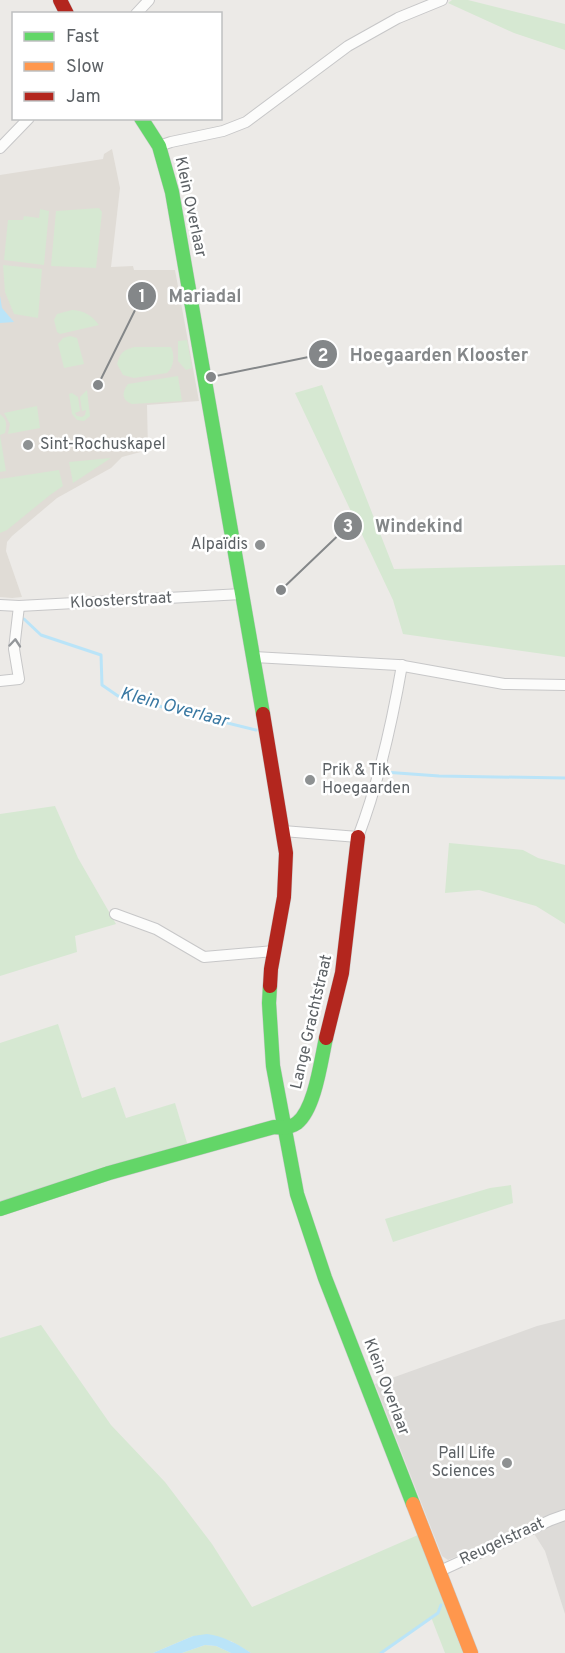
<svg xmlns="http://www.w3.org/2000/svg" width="565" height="1653" viewBox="0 0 565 1653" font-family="Overpass,sans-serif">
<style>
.industrial{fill:#dddbd8}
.education{fill:#e0dcd6}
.green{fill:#d6e8d2}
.water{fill:#bae4f8}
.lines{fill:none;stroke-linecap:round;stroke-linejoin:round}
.stream{stroke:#bae4f8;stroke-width:3}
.street-casing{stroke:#c7c7c8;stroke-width:12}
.fast-casing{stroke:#c8c9c9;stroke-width:15}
.slow-casing{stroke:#c8c9c9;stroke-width:15}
.jam-casing{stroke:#c8c9c9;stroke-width:15}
.street{stroke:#fcfcfb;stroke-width:10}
.fast{stroke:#63d668;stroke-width:14}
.slow{stroke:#ff974d;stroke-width:14}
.jam{stroke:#b3261e;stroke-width:14}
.oneway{stroke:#94979a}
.poi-dot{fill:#8e9192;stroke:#fff;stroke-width:2}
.labels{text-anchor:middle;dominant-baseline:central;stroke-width:5;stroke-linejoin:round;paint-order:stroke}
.street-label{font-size:16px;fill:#5c6165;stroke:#fff}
.poi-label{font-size:16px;fill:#5c6165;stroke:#fff;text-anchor:start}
.water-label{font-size:18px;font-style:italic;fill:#3978a2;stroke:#fff}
.leader{fill:none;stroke:#848789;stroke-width:2}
.callout-dot{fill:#848789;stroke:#fff;stroke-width:2}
.mark-label{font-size:18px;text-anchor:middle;font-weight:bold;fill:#fff}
.callout-label{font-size:18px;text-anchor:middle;font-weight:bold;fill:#848789;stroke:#fff;stroke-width:5;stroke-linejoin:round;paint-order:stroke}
</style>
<rect width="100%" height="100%" fill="#eceae7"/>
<g class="industrial">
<polygon points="565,1319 565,1511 448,1560 442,1556 375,1384 537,1326"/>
<polygon points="565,1518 565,1614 545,1551 533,1532"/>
</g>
<polygon class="education" points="112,149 120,188 111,267 133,266 134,270 175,270 199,401 147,405 148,450 122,457 111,468 57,498 12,536 7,542 6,551 22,597 12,598 0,597 0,175 103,159 104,154"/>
<g class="green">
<polygon points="452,0 468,0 565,24 565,50 514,33 448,3"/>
<polygon points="99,208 102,212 96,268 51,266 56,211"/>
<polygon points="40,209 49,211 44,265 4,260 8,220 23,220 24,216 39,218"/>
<polygon points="3,265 42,269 38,318 14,314 5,292"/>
<path d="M72,310C85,311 91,315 99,325L60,334L57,332L54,320L57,314Z"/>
<polygon points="70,336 77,338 84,364 64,368 58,344 63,338"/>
<polygon points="187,340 192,368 186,370 178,361 178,341"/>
<path d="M134,347H171C175,355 174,367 167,373L134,378L123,375L117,364C120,353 123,350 134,347Z"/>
<path d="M178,376L182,401L132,404C121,400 122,392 128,384Z"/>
<polygon points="322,385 394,569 565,565 565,657 403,634 393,600 295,393"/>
<polygon points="87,390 90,416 84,421 77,420 72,414 69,394 72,393 78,397 80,411 75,413 77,416 82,417 85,415 86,410 82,411 80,397"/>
<polygon points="37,406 40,428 8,434 10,424 4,413"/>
<path d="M0,414C7,420 7,424 5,433L0,435L6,471L0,472Z"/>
<polygon points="111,458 73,483 69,462"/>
<polygon points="59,470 63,486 50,495 7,530 0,533 0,479"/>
<polygon points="55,806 78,858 116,924 75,936 77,952 0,976 0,814"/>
<polygon points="449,843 523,850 538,858 565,865 565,924 536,906 479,890 445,893"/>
<polygon points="58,1024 82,1098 115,1087 126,1118 175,1103 188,1146 0,1205 0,1043"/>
<polygon points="511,1185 513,1203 393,1242 385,1219 490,1188"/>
<polygon points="41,1325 111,1425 165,1482 212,1544 252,1607 418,1535 463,1653 445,1653 431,1617 381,1653 251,1653 231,1641 193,1636 153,1653 0,1653 0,1338"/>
<polygon points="205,1645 216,1646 231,1653 182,1653"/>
</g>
<g class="water">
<polygon points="0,296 2,308 14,322 0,323"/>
<path d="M207,1634C223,1636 238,1644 251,1653H231L216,1646L205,1645L182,1653H153L193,1636Z"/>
</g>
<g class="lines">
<g class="stream">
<polyline points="24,619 41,635 101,655 102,685 118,696 256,730"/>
<polyline points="384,772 439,776 565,778"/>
<polyline points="381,1653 438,1613 441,1605"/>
</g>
<g class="street-casing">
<g id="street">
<polyline points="136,14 149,0"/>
<polyline points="159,146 171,142 223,131 246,122 348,46 398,18 442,0"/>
<polyline points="0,148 29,118"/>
<polyline points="0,605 19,606 242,594"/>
<polyline points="253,657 398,665 504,684 565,685"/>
<polyline points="0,681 19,679 14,649 19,606"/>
<path d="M283,831L358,837C379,782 392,723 402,665"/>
<polyline points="115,914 156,929 204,957 274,951"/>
<polyline points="440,1571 551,1520 565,1515"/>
</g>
</g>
<g class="fast-casing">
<g id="fast">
<polyline points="141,118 159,146 172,192 263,714"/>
<polyline points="270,986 269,1003 273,1066 297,1194 325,1278 413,1504"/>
<path d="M0,1209L109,1173L274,1127C282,1128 290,1128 297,1123C315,1109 321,1060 326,1038"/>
</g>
</g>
<g class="slow-casing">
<polyline id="slow" points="413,1504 471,1653"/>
</g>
<g class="jam-casing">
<g id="jam">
<polyline points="60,0 67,14"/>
<polyline points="263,714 286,853 284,897 271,969 270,986"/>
<polyline points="326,1038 342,973 358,837"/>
</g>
</g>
<use href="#street" class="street"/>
<use href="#fast" class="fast"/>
<use href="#slow" class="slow"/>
<use href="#jam" class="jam"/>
</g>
<defs><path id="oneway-chevron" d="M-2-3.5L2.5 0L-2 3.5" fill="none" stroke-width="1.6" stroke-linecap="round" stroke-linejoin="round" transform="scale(1.5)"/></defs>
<use class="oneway" href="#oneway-chevron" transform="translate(15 643) rotate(-85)"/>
<g class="poi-dot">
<circle cx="28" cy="445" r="6"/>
<circle cx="260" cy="545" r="6"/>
<circle cx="310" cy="780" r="6"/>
<circle cx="507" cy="1463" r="6"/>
</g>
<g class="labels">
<g class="street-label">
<text transform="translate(190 207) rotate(78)">Klein Overlaar</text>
<text transform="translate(121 601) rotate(-3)">Kloosterstraat</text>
<text transform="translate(312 1022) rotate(-77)">Lange Grachtstraat</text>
<text transform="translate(386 1387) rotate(69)">Klein Overlaar</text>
<text transform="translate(502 1542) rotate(-25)">Reugelstraat</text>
</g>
<g class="poi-label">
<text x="40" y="445">Sint-Rochuskapel</text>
<text x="248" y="545" text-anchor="end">Alpaïdis</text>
<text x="322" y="771">Prik &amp; Tik<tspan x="322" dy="18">Hoegaarden</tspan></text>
<text x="495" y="1454" text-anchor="end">Pall Life<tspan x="495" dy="18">Sciences</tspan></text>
</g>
<g class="water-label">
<text transform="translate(174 708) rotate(15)">Klein Overlaar</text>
</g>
</g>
<path class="leader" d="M98 385L142 296M211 377L323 354M281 590L348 526"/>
<g class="callout-dot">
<circle cx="98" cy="385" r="6"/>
<circle cx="211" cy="377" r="6"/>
<circle cx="281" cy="590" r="6"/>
<circle cx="142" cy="296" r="15"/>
<circle cx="323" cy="354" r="15"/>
<circle cx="348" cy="526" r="15"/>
</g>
<g class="mark-label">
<text x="142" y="302">1</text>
<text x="323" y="361">2</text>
<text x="348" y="532">3</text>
</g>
<g class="callout-label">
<text x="205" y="302">Mariadal</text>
<text x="439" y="361">Hoegaarden Klooster</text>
<text x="419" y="532">Windekind</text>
</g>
<rect x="12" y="12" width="210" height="108" fill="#ffffff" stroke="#bec0c1" stroke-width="1.5"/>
<rect x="24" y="32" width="30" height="9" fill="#63d668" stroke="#bec0c1" stroke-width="1.5"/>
<text x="66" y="42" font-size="18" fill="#5c6165">Fast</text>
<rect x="24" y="62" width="30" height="9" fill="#ff974d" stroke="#bec0c1" stroke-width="1.5"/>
<text x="66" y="72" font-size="18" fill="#5c6165">Slow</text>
<rect x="24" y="92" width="30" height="9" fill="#b3261e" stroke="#bec0c1" stroke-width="1.5"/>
<text x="66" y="102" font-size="18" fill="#5c6165">Jam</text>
</svg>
